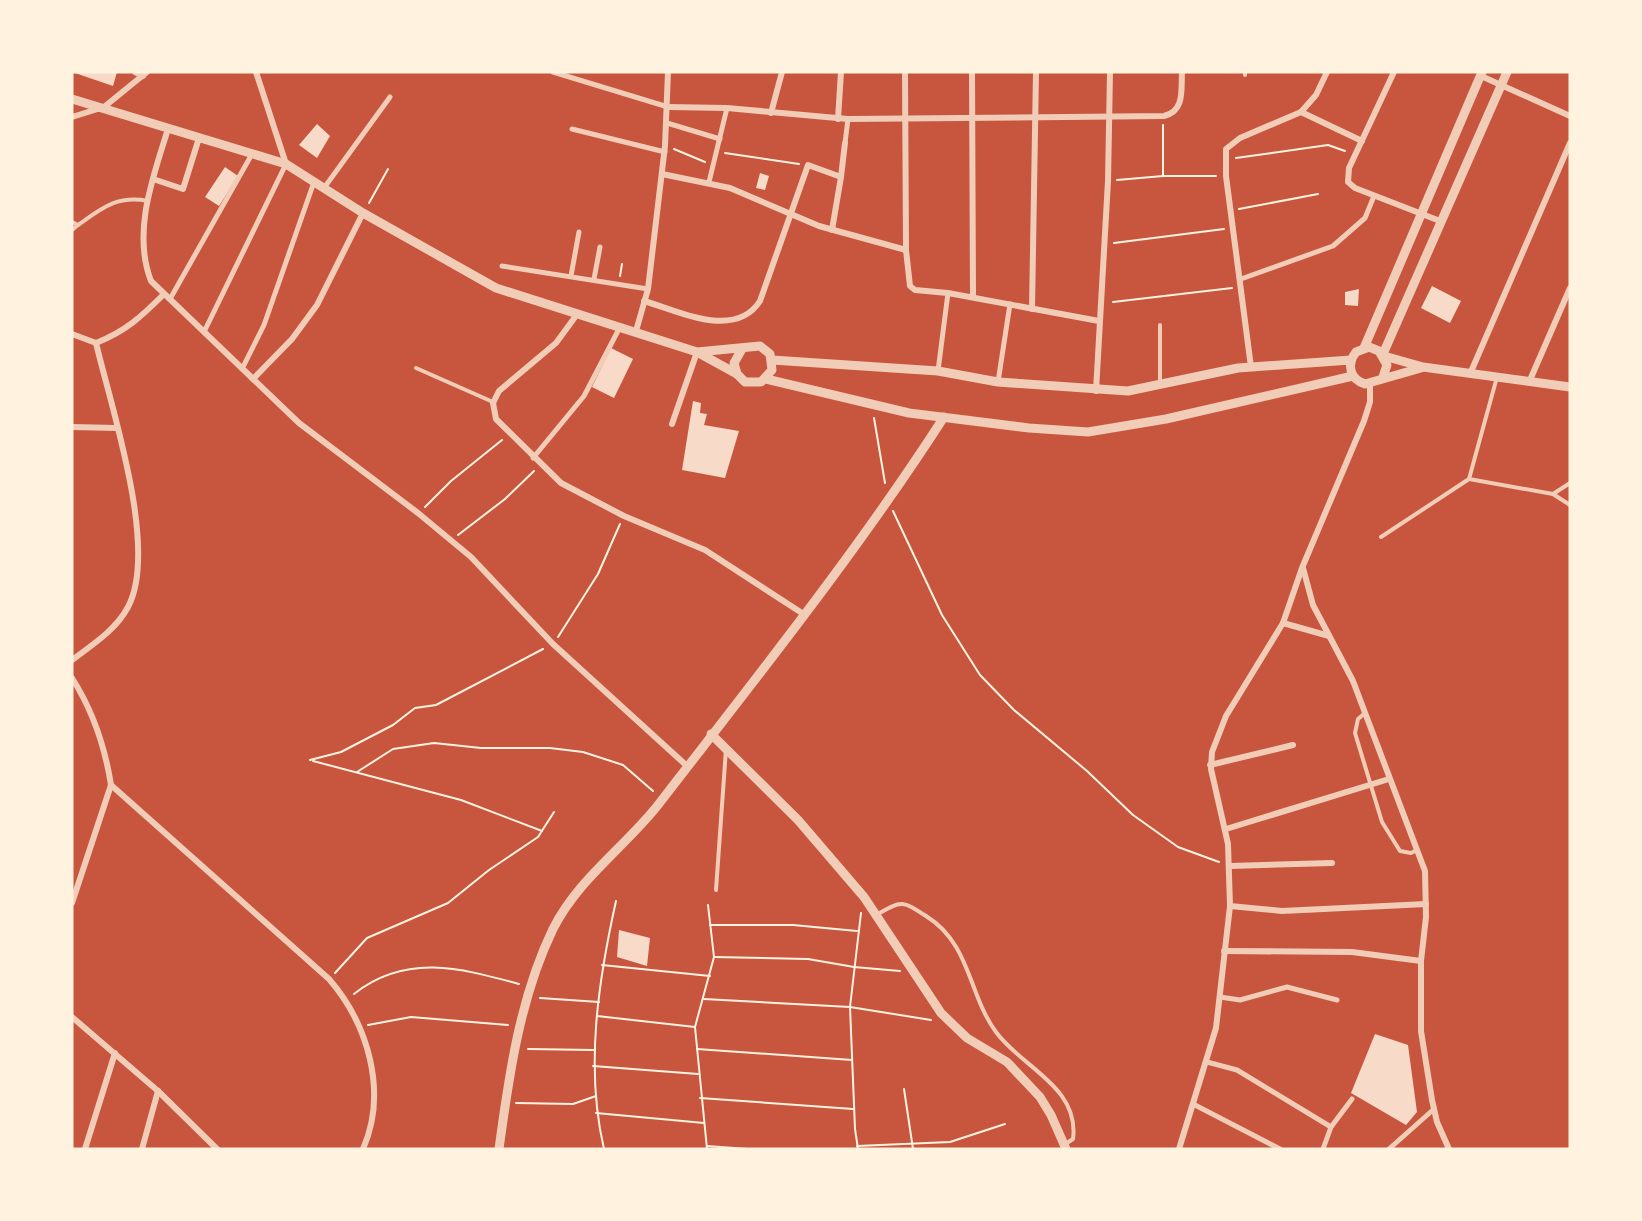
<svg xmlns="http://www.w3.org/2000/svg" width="1642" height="1221" viewBox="0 0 1642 1221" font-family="Overpass,sans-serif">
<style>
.building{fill:#f7dbc8}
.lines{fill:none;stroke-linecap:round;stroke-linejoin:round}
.path{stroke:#fff3e0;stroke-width:2}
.service{stroke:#f1ccb7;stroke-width:4}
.pedestrian{stroke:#f1ccb7;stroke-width:5}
.minor{stroke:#f1ccb7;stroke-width:6}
.tertiary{stroke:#f1ccb7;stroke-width:9}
</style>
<rect width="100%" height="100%" fill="#c8553d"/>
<g class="building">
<polygon points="72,72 117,72 113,86"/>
<polygon points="317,124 330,136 317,158 299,145"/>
<polygon points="225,167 238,176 219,206 205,197"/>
<polygon points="760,173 769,176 765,190 756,188"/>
<polygon points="1432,286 1461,301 1450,323 1421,308"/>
<polygon points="1359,289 1358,306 1345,305 1345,292"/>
<polygon points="611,348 633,359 614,398 592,387"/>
<polygon points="693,401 701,403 700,413 707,414 704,425 739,431 725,478 682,470"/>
<polygon points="619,930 650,938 647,966 617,957"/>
<polygon points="1375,1034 1408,1045 1417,1112 1406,1125 1351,1093"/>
</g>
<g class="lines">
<g class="path">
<polyline points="674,149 705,162"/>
<polyline points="725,153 799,164"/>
<polyline points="1236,158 1328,145 1345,151"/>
<polyline points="1163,176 1163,125"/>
<polyline points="1117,180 1163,176 1216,176"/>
<polyline points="369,203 388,169"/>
<polyline points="1239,209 1318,194"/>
<polyline points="1114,243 1224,229"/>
<polyline points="620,276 622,264"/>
<polyline points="1113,302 1232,288"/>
<polyline points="874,418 885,483"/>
<polyline points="425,507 451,481 502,440"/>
<polyline points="893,511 942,615 980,675 1014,710 1087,771 1133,815 1178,847 1219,862"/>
<polyline points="458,535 505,499 534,471"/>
<polyline points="558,637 598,574 620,524"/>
<polyline points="310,760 341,752 393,725 415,708 436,705 543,649"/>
<polyline points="313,761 461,800 542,831"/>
<polyline points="357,772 393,749 434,743 481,748 550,748 583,752 623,765 653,791"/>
<polyline points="710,925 793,925 857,931"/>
<polyline points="714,957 808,959 854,967 900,971"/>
<polyline points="602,965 710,976"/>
<polyline points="335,973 367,938 448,903 489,870 538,837 554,812"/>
<path d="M354,994C406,953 460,968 519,984"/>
<polyline points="540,998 599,1002"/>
<polyline points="704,999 850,1007 931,1020"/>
<polyline points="597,1016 695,1027"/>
<polyline points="368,1025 411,1017 508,1025"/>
<polyline points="528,1049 594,1050"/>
<polyline points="697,1049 852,1060"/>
<polyline points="593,1066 698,1074"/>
<polyline points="904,1089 913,1149"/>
<polyline points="700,1098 853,1109"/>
<polyline points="516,1103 573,1104 596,1096"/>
<polyline points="596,1113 704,1123"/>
<polyline points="707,1146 748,1149"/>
<polyline points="857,1146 950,1142 1005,1124"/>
<path d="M604,1149C585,1068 598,982 616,901"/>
<polyline points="707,1149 695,1027 714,957 708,905"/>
<polyline points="858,1149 855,1129 850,1007 861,913"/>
</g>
<g class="service">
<polyline points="1245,75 1245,72"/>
<path d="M72,222L78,225C102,208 117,195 148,201"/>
<polyline points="72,230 78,225"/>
<polyline points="1160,325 1160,384"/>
<polyline points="416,368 493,402"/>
<polyline points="1469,479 1553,494 1570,505"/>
<polyline points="1553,494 1570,483"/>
<polyline points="1381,537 1469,479 1497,377"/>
<polyline points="1365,713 1358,719 1355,733 1382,822 1400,851 1411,853 1417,850"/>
<polyline points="716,890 726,749"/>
<path d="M878,914C902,900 903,901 926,916C971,944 968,994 996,1032C1021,1067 1080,1087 1073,1139L1064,1145"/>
</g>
<g class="pedestrian">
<polyline points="553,72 668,107"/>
<polyline points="667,123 720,139"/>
<polyline points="572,129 665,152"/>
<polyline points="845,143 848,119"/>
<polyline points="709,182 727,108"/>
<polyline points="324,188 390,97"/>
<polyline points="502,266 648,289"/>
<polyline points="571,276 579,232"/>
<polyline points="594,279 600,247"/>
<polyline points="1241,279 1333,246 1365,218 1374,196"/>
<polyline points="170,299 252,154"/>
<polyline points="204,332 286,164"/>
<polyline points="242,369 264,325 314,182"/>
<polyline points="938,371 948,293"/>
<polyline points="998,382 1010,304"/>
<polyline points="533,458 584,396 620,327"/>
<polyline points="1220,997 1240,1000 1287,987 1337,1000"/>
<polyline points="1207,1062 1237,1070 1331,1127"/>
<polyline points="1193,1104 1280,1149"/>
<polyline points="1323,1149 1331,1127 1352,1099"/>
<polyline points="1389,1149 1434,1109"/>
</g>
<g class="minor">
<polyline points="135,72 143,76"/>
<polyline points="256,72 286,164"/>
<polyline points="905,72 906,250 910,286 915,290 948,293 1099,321"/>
<polyline points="972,72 973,297"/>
<polyline points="1394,72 1349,168 1348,182 1355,188 1440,221"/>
<polyline points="1481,76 1570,116"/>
<path d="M668,107L727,108L848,119L1164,116C1185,111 1181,90 1182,72"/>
<polyline points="1301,112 1316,95 1327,72"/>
<polyline points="771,113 782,72"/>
<polyline points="72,117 104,107 147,72"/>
<polyline points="838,119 841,72"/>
<path d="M168,129C153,177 132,232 151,281L299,423L418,513L471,557L553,644L687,766"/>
<polyline points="662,174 730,188 819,226 906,250"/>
<polyline points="841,177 845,143"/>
<polyline points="153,179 183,189 199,138"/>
<path d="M644,301C679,311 735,340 760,301L808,165L841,177L832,230"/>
<polyline points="1032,309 1036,72"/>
<polyline points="578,313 556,343 499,391 493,403 496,419 561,483 624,516 705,550 805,615"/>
<polyline points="636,331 648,289 665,146 668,72"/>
<path d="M72,334L96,343C126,331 141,317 164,294"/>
<polyline points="1251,367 1226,176 1226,149 1240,138 1301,112 1362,141"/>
<polyline points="1470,374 1570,143"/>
<polyline points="253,379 292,339 317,305 363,213"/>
<polyline points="1530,380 1570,288"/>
<polyline points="1096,391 1108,181 1110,72"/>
<polyline points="672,424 697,352"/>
<polyline points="72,427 116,428"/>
<polyline points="1303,568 1313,605 1353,681 1425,871 1426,917 1421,961 1421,1031 1432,1100 1437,1122 1449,1149"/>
<polyline points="1283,623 1329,636"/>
<path d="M72,660C92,645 116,630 128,607C159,549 111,407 96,343"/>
<path d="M72,678C93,711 105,747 111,785L329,979C368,1024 388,1092 363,1149"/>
<polyline points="1210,765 1293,745"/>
<polyline points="1226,829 1389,779"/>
<polyline points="1230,866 1332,863"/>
<polyline points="72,903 111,785"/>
<polyline points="1230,906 1282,911 1426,904"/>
<polyline points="1224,951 1352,952 1421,961"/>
<polyline points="72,1017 158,1091 217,1149"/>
<polyline points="85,1149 115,1053"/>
<polyline points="142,1149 158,1091"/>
<polyline points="1179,1149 1216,1028 1230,906 1228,844 1211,769 1212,752 1226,716 1283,623 1302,568 1364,421 1370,402 1370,384"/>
</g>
<g class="tertiary">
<polyline points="72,99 286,164 363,213 496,288 697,352 737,374 745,382 761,382 772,370 770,354 760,346 697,352"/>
<polyline points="1364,348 1482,72"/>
<polyline points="1383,354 1507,72"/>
<polyline points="1384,356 1423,367 1570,387"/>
<polyline points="772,360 938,371 998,382 1128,391 1238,368 1351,360"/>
<polyline points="737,374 734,363 742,349"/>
<path d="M1383,377L1387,365L1379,351L1369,347L1356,352C1346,365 1350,379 1365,384L1421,368"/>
<polyline points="766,379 909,413 1029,428 1088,432 1166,419 1353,376"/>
<polyline points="711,734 798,820 864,897 941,1013 967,1038 1007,1062 1040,1097 1051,1115 1066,1149"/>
<path d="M499,1149C509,1075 520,997 553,929C578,879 624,848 658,805C756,678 857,552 944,417"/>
</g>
</g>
<rect width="1642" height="1221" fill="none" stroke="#fff3e0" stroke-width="147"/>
</svg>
